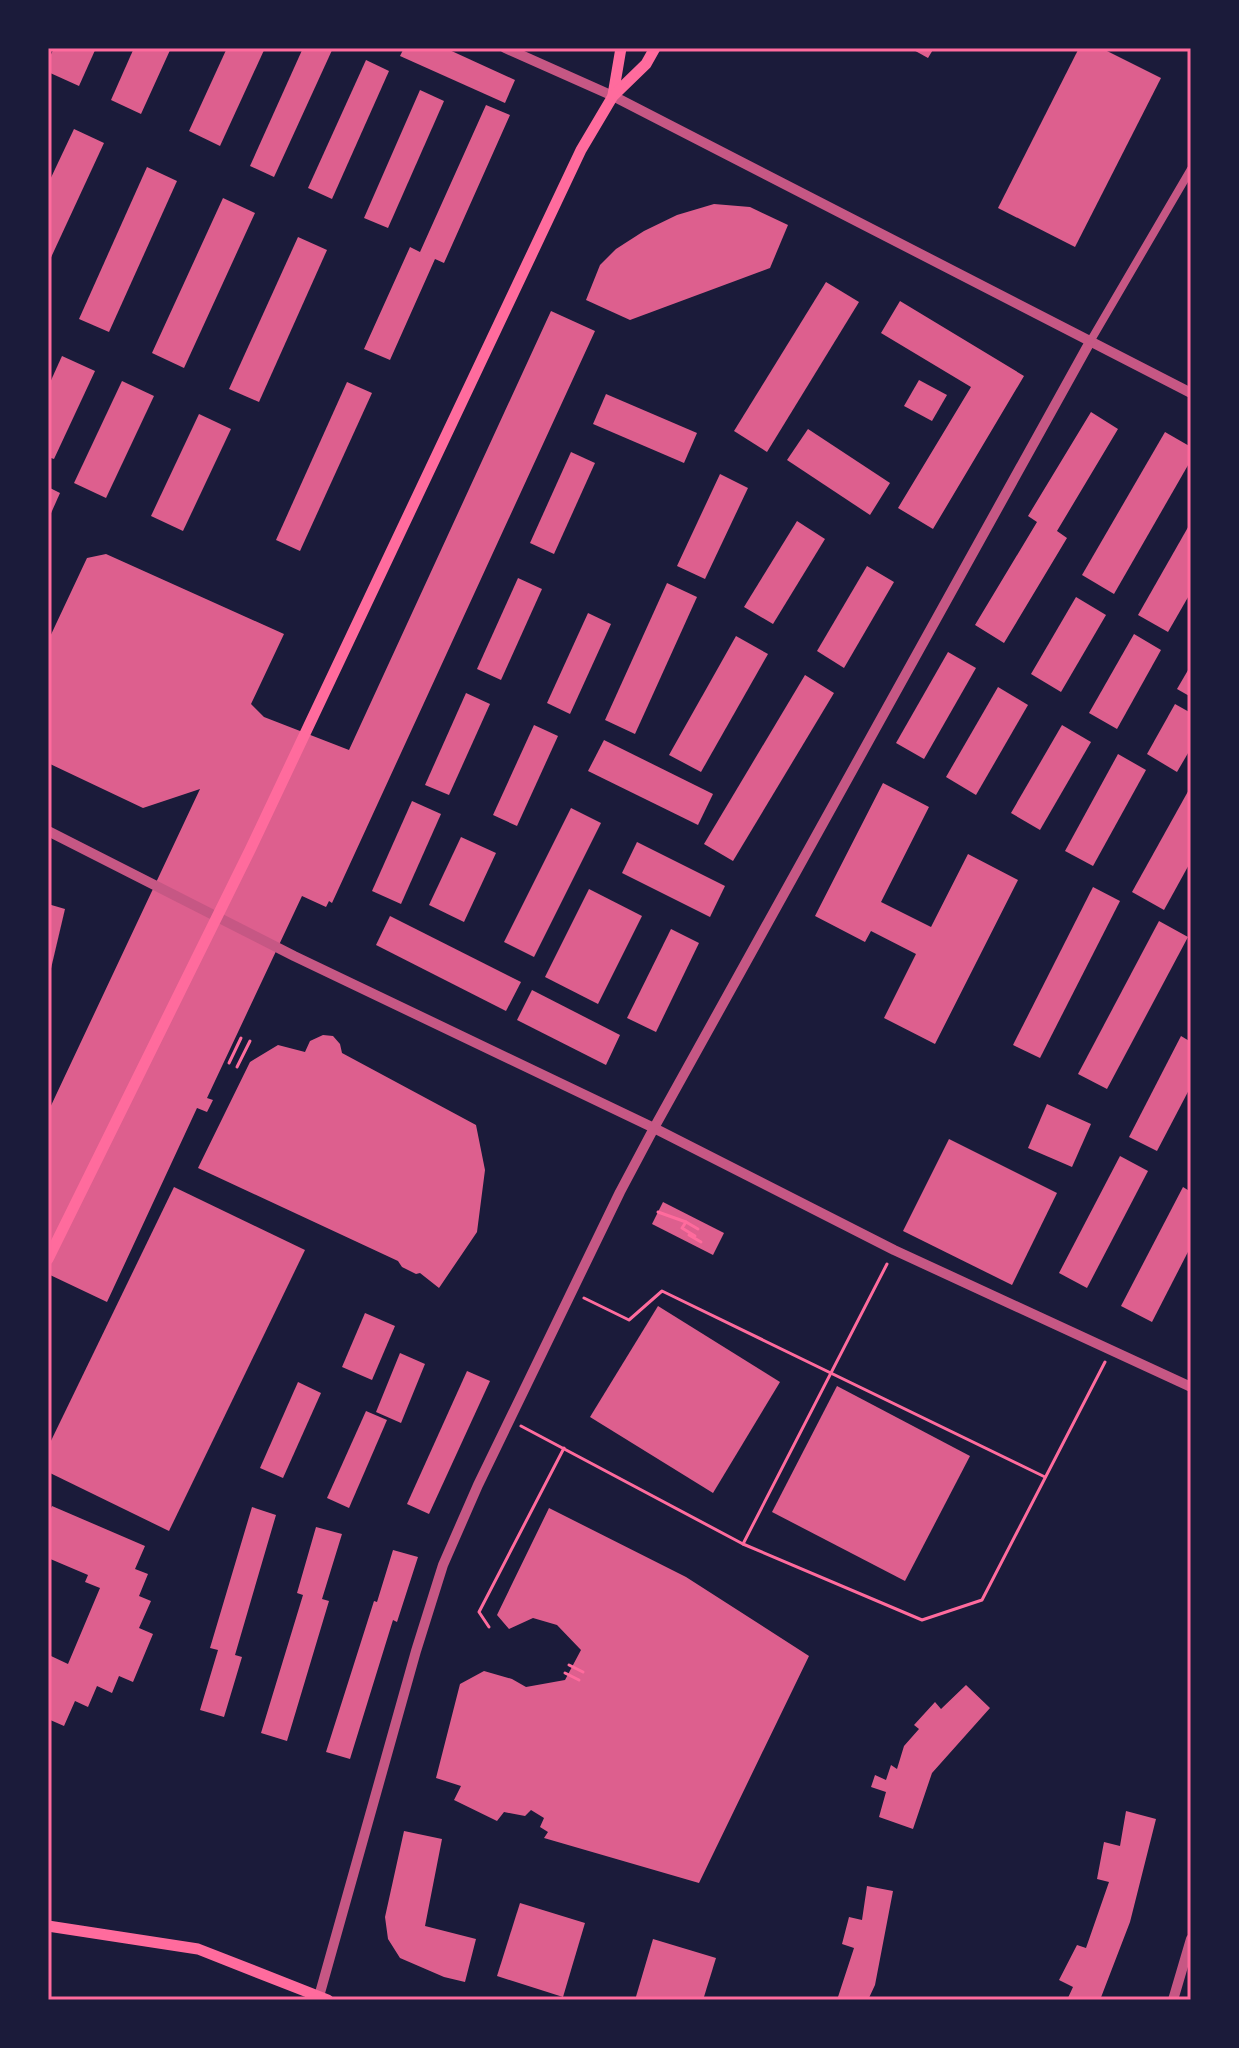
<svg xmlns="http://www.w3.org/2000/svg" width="1239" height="2048" viewBox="0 0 1239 2048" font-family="Roboto,sans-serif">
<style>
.building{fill:#dd5f8e}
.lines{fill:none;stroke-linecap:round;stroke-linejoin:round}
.path{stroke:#ff6b9d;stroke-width:3}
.minor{stroke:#c65784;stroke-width:8}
.tertiary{stroke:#c65784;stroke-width:10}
.secondary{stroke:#ff6b9d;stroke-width:11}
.neatline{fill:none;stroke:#ff6b9d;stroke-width:3}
</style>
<rect width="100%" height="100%" fill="#1b1b3a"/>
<g class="building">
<polygon points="54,48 96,48 79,86 48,72 48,61"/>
<polygon points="134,48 171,48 141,114 111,100"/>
<polygon points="227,48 265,48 220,146 189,131"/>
<polygon points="303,48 333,48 274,177 250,166"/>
<polygon points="404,48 445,48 515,80 505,103 400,56"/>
<polygon points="910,48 934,48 928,58"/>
<polygon points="1079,48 1101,48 1161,78 1075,247 998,208"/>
<polygon points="366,60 389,71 332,199 308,188"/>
<polygon points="420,90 444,101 388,228 364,218"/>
<polygon points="486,105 510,115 444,263 435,259 390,360 364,349 410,247 420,252"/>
<polygon points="74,129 104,143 48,264 48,184"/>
<polygon points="147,167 177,181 109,332 79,319"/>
<polygon points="223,198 255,213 184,368 152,353"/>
<polygon points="714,204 750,207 788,225 770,268 630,320 586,300 600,265 616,249 644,231 677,215"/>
<polygon points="298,237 327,250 259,402 229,389"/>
<polygon points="826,282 859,302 767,452 734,431"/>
<polygon points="900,301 1024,376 933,529 898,508 971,387 881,333"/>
<polygon points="551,311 595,331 332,903 329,901 326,907 302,896 207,1098 213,1100 207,1112 197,1108 107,1302 48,1274 48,1112 200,789 143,808 48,763 48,641 87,558 106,554 284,634 251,704 264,717 349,750"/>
<polygon points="62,356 95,371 54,459 48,457 48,387"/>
<polygon points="919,380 947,395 932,421 904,406"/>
<polygon points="122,381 154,396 106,498 74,483"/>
<polygon points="347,382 372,393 300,551 276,540"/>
<polygon points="606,394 697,433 684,463 593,424"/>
<polygon points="1091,412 1118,429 1057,531 1067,538 1004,643 975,625 1037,522 1028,516"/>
<polygon points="199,414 231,429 183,531 151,516"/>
<polygon points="808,429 890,483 870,515 787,460"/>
<polygon points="1165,432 1191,447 1191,460 1114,594 1082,575"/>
<polygon points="571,452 595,463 554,554 530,543"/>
<polygon points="720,474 748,488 705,579 677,566"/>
<polygon points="48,487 60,493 48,520"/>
<polygon points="797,521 825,539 773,624 744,607"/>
<polygon points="1191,522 1191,592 1168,632 1138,615"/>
<polygon points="867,566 894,582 844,668 817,651"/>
<polygon points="518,578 542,589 501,680 477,669"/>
<polygon points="667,583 697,597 635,734 605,720"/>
<polygon points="1076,597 1106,615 1061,692 1031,674"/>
<polygon points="588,613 611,624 570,714 547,703"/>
<polygon points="1134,634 1161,650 1117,729 1089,713"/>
<polygon points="736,636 768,654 701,772 669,755"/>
<polygon points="948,652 976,668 924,759 896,743"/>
<polygon points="1191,665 1191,697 1177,689"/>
<polygon points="805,675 834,693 733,861 704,844"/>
<polygon points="998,687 1028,705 976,795 946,777"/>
<polygon points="466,693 490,704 449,795 425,785"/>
<polygon points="1175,704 1191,713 1191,748 1177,772 1147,754"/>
<polygon points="534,725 558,736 517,826 493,815"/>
<polygon points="1062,725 1091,742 1040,830 1011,813"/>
<polygon points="604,740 713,794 698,825 588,771"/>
<polygon points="1118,754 1146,770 1093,866 1065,851"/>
<polygon points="883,783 929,807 881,902 931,927 968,854 1018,880 935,1044 884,1018 916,954 871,931 865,942 815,916"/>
<polygon points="1191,786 1191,861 1164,910 1132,892"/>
<polygon points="412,801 441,814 401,904 372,891"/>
<polygon points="571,808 601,823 534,957 504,942"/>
<polygon points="461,837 496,853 464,922 429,905"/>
<polygon points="637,842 725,886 710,917 622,873"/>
<polygon points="1093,887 1120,901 1040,1058 1013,1045"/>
<polygon points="589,889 642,916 598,1004 545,977"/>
<polygon points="48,904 65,909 49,977 48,977"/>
<polygon points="390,916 521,982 506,1011 376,945"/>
<polygon points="1159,921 1188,937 1107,1089 1078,1074"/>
<polygon points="671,929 699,943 656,1032 627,1018"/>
<polygon points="532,990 620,1035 606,1065 517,1020"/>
<polygon points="323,1035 333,1036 340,1044 342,1053 476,1125 485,1170 477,1232 439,1288 420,1273 416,1274 402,1267 398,1261 198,1168 250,1062 278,1045 305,1052 310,1041"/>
<polygon points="1181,1036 1191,1042 1191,1086 1157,1151 1129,1137"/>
<polygon points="1047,1104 1091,1124 1072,1167 1028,1148"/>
<polygon points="949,1139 1057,1193 1012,1285 903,1231"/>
<polygon points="1120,1156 1148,1171 1087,1288 1059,1273"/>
<polygon points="174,1187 305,1250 169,1531 48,1472 48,1447"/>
<polygon points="1183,1187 1191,1192 1191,1246 1152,1322 1121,1306"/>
<polygon points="663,1202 724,1233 713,1255 652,1224"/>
<polygon points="658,1306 780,1382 713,1493 590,1417"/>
<polygon points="365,1313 395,1326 372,1380 342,1367"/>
<polygon points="400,1353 425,1364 401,1423 376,1412"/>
<polygon points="467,1371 490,1381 429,1514 407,1504"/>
<polygon points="298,1382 321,1393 283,1478 260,1468"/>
<polygon points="837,1386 970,1456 905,1581 772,1512"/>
<polygon points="366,1411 387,1420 349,1508 327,1498"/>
<polygon points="52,1506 145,1546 135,1569 148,1574 139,1596 151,1601 139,1628 153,1634 133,1682 119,1676 112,1693 97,1686 88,1707 75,1701 64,1726 48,1719 48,1664 51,1656 68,1664 100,1588 85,1582 88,1575 48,1558 48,1514"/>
<polygon points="252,1507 276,1515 235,1655 242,1657 224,1717 200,1710 218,1650 210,1648"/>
<polygon points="549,1508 686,1577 809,1656 699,1883 544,1838 548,1832 540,1827 544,1818 531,1810 525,1816 504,1812 497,1821 454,1800 461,1786 436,1778 460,1684 484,1671 512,1679 526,1687 565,1680 581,1650 557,1625 533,1618 509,1629 497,1615"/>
<polygon points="316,1527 342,1534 322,1599 329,1601 287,1741 261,1733 303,1595 297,1593"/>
<polygon points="393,1550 418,1557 397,1622 393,1620 350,1759 326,1752 374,1601 377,1602"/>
<polygon points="966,1685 990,1708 932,1773 913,1829 879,1817 886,1792 871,1787 875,1775 886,1780 891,1765 897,1769 904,1746 919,1729 914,1725 935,1702 941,1709"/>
<polygon points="1126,1811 1156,1819 1130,1922 1100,2000 1067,2000 1073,1987 1059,1980 1077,1945 1086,1948 1109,1882 1097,1879 1104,1842 1120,1846"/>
<polygon points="404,1831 442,1839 425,1926 476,1939 465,1982 444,1977 400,1958 388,1939 385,1917"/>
<polygon points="867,1886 893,1891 875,1985 868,2000 837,2000 854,1948 842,1944 849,1917 862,1920"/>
<polygon points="520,1903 585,1923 563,1997 497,1976"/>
<polygon points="653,1939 716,1958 703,2000 635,2000"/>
</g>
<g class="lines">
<g class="path">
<polyline points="229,1063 241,1038"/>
<polyline points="237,1067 250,1041"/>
<polyline points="658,1212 686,1222 682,1228 695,1236"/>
<polyline points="686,1222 698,1229"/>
<polyline points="689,1235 701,1242"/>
<polyline points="887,1264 743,1544 922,1620 982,1600 1105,1362"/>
<polyline points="584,1298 629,1320 662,1291 1045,1477"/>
<polyline points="521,1426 743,1544"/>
<polyline points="489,1627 479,1612 564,1448"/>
<polyline points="569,1665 583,1672"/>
<polyline points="565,1673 579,1680"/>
</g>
<polyline class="minor" points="1091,340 1191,169"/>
<g class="tertiary">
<polyline points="505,48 613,96 1191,393"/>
<polyline points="48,831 294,956 654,1128 894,1250 1191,1387"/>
<polyline points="318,2000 416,1651 443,1565 478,1485 620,1192 654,1128 1091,340"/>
<polyline points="1173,2000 1191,1939"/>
</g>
<g class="secondary">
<polyline points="613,95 621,48"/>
<polyline points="48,1259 250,850 581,150 613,96 646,64 655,48"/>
<polyline points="48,1926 198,1949 328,2000"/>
</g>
</g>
<rect width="1239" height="2048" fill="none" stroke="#1b1b3a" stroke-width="100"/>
<rect x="50" y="50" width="1139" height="1948" class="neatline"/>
</svg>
